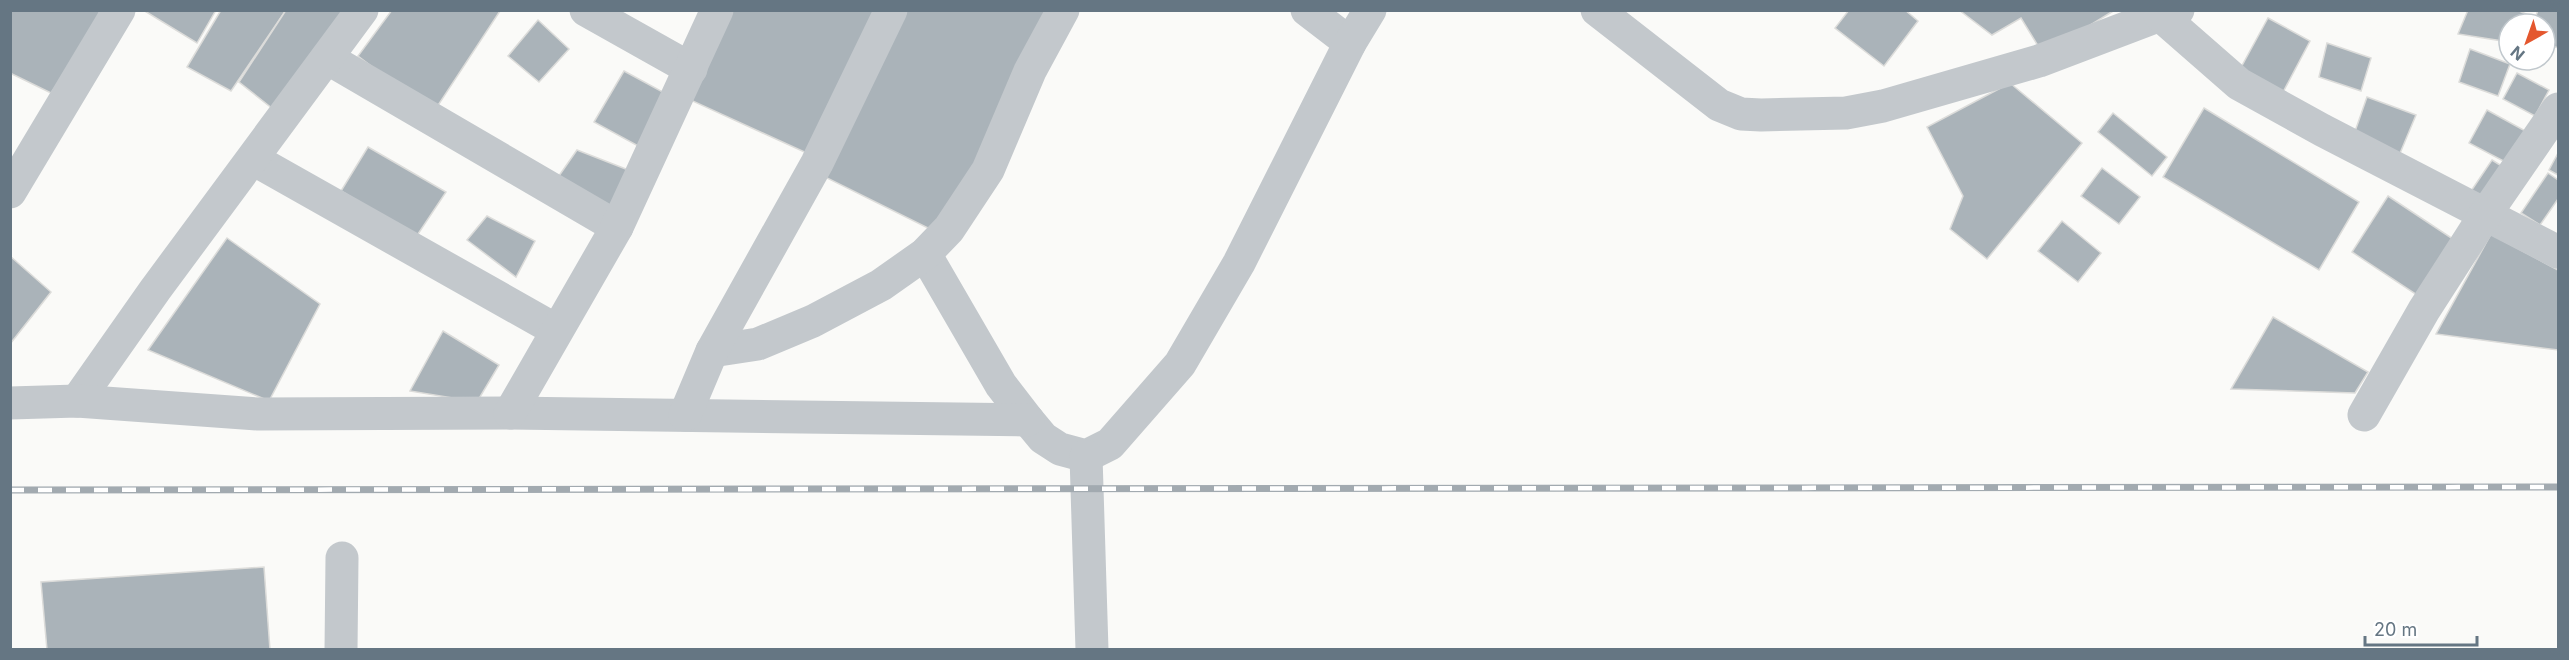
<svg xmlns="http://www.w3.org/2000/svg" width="2569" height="660" viewBox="0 0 2569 660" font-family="Inter,sans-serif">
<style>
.building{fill:#aab3b9;stroke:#dcdcda;stroke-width:1.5}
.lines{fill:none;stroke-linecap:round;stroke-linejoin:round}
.minor{stroke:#c3c8cc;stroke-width:33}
.rail-casing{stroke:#a2aab0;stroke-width:7}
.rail{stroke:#fff;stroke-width:4.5;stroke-dasharray:14;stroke-linecap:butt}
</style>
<rect width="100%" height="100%" fill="#fafaf8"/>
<g class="building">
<polygon points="10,10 97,10 105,17 51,93 10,73"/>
<polygon points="143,10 216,10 197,43"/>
<polygon points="221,10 286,10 231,91 187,67"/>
<polygon points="286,10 348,10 278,113 239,82"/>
<polygon points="392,10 500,11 433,113 358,56"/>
<polygon points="726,10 876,10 811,155 686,98"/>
<polygon points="907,10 1050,10 940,234 825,177"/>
<polygon points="1849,10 1905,10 1918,21 1884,66 1835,28"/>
<polygon points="1959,10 2115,10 2043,54 2021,18 1992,35"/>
<polygon points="2468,10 2517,10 2526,14 2522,24 2509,24 2509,42 2458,34"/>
<polygon points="2538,10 2558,10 2558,48 2545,43 2545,24 2533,24"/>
<polygon points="2268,18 2310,41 2281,96 2238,73"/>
<polygon points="538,20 569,49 539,82 508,56"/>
<polygon points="2327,43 2371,58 2361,91 2319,77"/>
<polygon points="2470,49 2510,64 2498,96 2459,82"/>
<polygon points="624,71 672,97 651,153 594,122"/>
<polygon points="2517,73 2549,90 2535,116 2503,99"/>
<polygon points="2010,83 2082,143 1987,259 1950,229 1963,196 1927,127"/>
<polygon points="2367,97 2416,115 2398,158 2352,140"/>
<polygon points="2204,108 2359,202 2319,270 2163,177"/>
<polygon points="2487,110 2529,133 2511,165 2469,143"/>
<polygon points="2113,113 2167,157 2152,176 2098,132"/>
<polygon points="368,147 446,192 416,237 341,191"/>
<polygon points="577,150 636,173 615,216 554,183"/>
<polygon points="2558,153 2558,175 2549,170"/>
<polygon points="2492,160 2508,170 2484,208 2467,197"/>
<polygon points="2102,168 2140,197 2119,224 2081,196"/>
<polygon points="2548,173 2558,180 2558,199 2540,225 2521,213"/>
<polygon points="2388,196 2459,243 2423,299 2352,252"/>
<polygon points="487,216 535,241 516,277 467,240"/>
<polygon points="2062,221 2101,253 2078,282 2038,251"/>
<polygon points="2491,234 2558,270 2558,350 2436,334"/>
<polygon points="227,238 320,304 269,401 148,350"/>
<polygon points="10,256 51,292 10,344"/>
<polygon points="2273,317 2368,372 2355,393 2231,389"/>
<polygon points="443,331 499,365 477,402 410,391"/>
<polygon points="264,567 270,650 47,650 41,582"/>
</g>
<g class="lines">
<g class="minor">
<polyline points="586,10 691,69"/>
<polyline points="1307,10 1350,43"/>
<polyline points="1597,10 1719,105 1741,114 1761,115 1846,113 1883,106 2039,61 2160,15 2178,10"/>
<polyline points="2160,15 2239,84 2322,130 2558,252"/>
<polyline points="327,58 617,227"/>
<polyline points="253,159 556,330"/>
<polyline points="10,192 119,10"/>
<polyline points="925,254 1001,385 1028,420 1043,438 1060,449 1086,456 1110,444 1180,364 1239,263 1350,43 1370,10"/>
<polyline points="712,351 758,344 813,321 881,285 925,254 949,229 988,170 1030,71 1063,10"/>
<polyline points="77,401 155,290 362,10"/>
<polyline points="10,403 77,401 258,414 510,413 1028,420"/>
<polyline points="510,413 617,227 717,10"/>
<polyline points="685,415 712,351 817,163 891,10"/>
<polyline points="2364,415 2424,310 2485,215 2558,109"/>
<polyline points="1086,456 1092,650"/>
<polyline points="341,650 342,558"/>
</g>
<g class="rail-casing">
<polyline id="rail" points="10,490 2558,487"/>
</g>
<use href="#rail" class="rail"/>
</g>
<rect width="2569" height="660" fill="none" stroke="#657683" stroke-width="24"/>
<g transform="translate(2527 42) rotate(220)"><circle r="28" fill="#ffffff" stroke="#c1c8cd" stroke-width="1.5"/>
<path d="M0-4.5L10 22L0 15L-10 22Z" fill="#e4572e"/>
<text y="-9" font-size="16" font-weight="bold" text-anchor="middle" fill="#657683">N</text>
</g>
<path d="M2365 636v9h112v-9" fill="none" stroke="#657683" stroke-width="3"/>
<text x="2374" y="636" font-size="18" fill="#657683" stroke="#ffffff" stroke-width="4.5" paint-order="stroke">20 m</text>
</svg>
